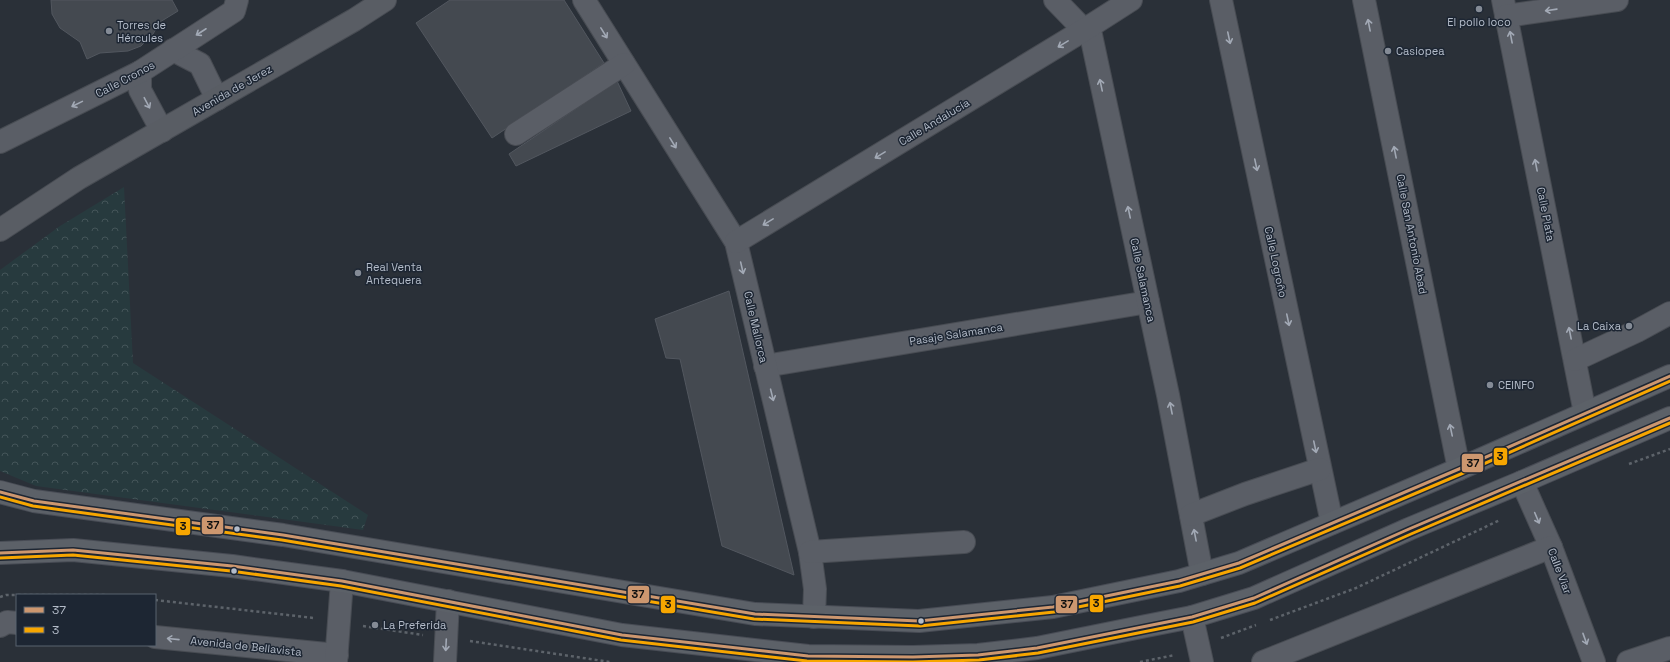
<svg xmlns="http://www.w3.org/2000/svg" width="1670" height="662" viewBox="0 0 1670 662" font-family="'Space Grotesk',sans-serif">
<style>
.forest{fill:url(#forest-crowns)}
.building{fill:#444950;stroke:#52575f}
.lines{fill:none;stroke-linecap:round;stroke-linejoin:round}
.pedestrian-casing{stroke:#484c53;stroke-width:24}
.minor-casing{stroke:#484c53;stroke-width:24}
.secondary-casing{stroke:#484c53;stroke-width:24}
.primary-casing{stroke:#484c55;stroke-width:24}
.path{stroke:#5d636a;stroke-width:2.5;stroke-dasharray:3 3;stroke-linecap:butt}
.pedestrian{stroke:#5a5e66;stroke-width:22}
.minor{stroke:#5a5e66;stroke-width:22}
.secondary{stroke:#595d64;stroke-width:22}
.primary{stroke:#5c6168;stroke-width:22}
.bus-1-casing{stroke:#1d2633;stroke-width:6}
.bus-2-casing{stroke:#1d2633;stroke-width:6}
.bus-1{stroke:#cd976f;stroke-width:3}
.bus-2{stroke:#f7a600;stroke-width:3}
.oneway{stroke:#a2a9b5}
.poi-dot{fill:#848b96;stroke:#1d2633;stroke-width:1.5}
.bus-dot{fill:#b4bcc9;stroke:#1d2633;stroke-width:1.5}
.labels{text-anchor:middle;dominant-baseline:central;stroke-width:3;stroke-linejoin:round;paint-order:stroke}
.poi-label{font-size:11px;fill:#b4bcc9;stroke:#1d2633;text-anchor:start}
.street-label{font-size:11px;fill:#b4bcc9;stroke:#1d2633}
.line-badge{stroke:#1d2633;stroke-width:1.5}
.pale-badge-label{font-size:11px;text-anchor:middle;font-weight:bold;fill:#111}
</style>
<defs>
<pattern id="forest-crowns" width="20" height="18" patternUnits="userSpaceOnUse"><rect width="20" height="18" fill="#273a3e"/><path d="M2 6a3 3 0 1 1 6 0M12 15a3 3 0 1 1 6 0" fill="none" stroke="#445559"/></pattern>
</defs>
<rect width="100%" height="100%" fill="#2a3038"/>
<polygon class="forest" points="124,187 133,363 368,515 363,530 36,486 0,471 0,270 60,226"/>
<g class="building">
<polygon points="51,0 172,0 178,11 160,22 153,34 141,46 128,51 100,53 87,59 80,42 60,28 52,14"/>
<polygon points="450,0 564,0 604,63 492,138 416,23"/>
<polygon points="617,81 631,111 516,166 509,154"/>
<polygon points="729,291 794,575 722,546 680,359 666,358 655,319"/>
</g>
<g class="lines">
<g class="pedestrian-casing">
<polyline id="pedestrian" points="765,366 1148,302"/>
</g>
<g class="minor-casing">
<g id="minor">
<polyline points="584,0 736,242 810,552 815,589 814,617"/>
<polyline points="1055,0 1084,30 1091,35 1168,395 1202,574"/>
<polyline points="1221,0 1332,523"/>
<polyline points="1364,0 1459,469"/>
<polyline points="1503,0 1585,413"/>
<polyline points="1506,16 1617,0"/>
<polyline points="173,50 200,64 217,99"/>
<polyline points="140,72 140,90 162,131"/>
<polyline points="516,134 624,64"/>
<polyline points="0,142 140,72 234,11 237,0"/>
<polyline points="736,242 1084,30 1131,0"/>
<polyline points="1575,360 1637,331 1670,313"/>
<polyline points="1522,482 1551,547 1594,662"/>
<polyline points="1191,515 1245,494 1320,469"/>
<polyline points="810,552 964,542"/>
<polyline points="1192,617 1202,662"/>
<polyline points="0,626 7,622 17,623"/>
<polyline points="155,637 337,655"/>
<polyline points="336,662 342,581"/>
<polyline points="445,662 448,601"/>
<polyline points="1263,662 1551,547"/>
<polyline points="1628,662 1670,648"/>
</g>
</g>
<g class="secondary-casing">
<polyline id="secondary" points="0,230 79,178 354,20 385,0"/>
</g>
<g class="primary-casing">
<g id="primary">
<polyline points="0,492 34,501 283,535 755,614 919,621 1053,607 1179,581 1239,563 1459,469 1670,376"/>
<polyline points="0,553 73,550 232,566 342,581 622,635 808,656 913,657 978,655 1037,648 1146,626 1192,617 1254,598 1409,529 1522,482 1670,418"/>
</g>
</g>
<g class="path">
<polyline points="1629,464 1670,449"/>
<polyline points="0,597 6,595 106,595"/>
<polyline points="155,600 314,618"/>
<polyline points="1270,620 1356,588 1500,520"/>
<polyline points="363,626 423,635"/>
<polyline points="1221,638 1256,625"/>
<polyline points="470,641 610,662"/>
<polyline points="1140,662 1175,655"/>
</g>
<use href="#pedestrian" class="pedestrian"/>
<use href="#minor" class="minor"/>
<use href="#secondary" class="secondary"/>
<use href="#primary" class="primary"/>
<g class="bus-1-casing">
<g id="bus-1">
<polyline points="0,492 34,501 283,535 755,614 919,621 1053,607 1179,581 1239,563 1459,469 1670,376"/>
<polyline points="0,553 73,550 232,566 342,581 622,635 808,656 913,657 978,655 1037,648 1192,617 1254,598 1409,529 1670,418"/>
</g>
</g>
<g class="bus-2-casing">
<g id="bus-2">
<polyline points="0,497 33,506 282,540 754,619 920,626 1054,612 1180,586 1240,568 1461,474 1670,381"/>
<polyline points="0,558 73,555 231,571 341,586 621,640 807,661 913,662 979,660 1038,653 1193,622 1255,603 1411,534 1670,423"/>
</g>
</g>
<use href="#bus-1" class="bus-1"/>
<use href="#bus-2" class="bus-2"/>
</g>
<defs><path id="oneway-shaft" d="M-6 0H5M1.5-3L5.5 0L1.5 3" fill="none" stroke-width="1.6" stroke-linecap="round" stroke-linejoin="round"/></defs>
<g class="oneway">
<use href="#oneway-shaft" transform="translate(1551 10) rotate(172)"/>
<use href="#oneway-shaft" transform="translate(1369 25) rotate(-101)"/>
<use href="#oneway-shaft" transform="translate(201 32) rotate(147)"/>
<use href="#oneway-shaft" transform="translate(604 33) rotate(58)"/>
<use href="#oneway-shaft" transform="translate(1511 37) rotate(-101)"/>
<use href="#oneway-shaft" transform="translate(1229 38) rotate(78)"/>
<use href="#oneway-shaft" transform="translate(1063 44) rotate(149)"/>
<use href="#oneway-shaft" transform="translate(1101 85) rotate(-102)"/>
<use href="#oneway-shaft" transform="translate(147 103) rotate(62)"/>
<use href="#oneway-shaft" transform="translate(77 104) rotate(154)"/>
<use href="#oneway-shaft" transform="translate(673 143) rotate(58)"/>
<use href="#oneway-shaft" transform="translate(1395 152) rotate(-101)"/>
<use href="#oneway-shaft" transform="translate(880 155) rotate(149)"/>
<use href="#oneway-shaft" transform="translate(1256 165) rotate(78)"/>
<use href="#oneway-shaft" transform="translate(1536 165) rotate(-101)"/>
<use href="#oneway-shaft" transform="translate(1129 212) rotate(-102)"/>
<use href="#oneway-shaft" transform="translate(768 222) rotate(149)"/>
<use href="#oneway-shaft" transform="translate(742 268) rotate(77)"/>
<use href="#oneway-shaft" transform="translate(1288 320) rotate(78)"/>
<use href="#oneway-shaft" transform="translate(1570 333) rotate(-101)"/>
<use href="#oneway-shaft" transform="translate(772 395) rotate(76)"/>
<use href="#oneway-shaft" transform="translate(1171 408) rotate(-101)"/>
<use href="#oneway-shaft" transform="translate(1451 430) rotate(-102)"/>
<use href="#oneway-shaft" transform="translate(1315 447) rotate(78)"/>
<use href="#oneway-shaft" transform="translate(1537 518) rotate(67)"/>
<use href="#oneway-shaft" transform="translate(1195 535) rotate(-101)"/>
<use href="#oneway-shaft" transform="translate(173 639) rotate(-174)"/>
<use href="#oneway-shaft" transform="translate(1585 639) rotate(70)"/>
<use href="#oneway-shaft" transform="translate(446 645) rotate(93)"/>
</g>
<g class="poi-dot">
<circle cx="1479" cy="9" r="4"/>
<circle cx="109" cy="31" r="4"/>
<circle cx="1388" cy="51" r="4"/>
<circle cx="358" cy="273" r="4"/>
<circle cx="1629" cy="326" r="4"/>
<circle cx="1490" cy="385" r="4"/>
<circle cx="375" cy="625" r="4"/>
</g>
<g class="bus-dot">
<circle cx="237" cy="529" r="3.5"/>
<circle cx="234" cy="571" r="3.5"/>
<circle cx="921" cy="621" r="3.5"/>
</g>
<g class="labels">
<g class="poi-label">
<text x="1479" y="22" text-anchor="middle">El pollo loco</text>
<text x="117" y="25">Torres de<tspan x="117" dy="13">Hércules</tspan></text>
<text x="1396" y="51">Casiopea</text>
<text x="366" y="267">Real Venta<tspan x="366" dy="13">Antequera</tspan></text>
<text x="1621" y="326" text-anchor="end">La Caixa</text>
<text x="1498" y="385">CEINFO</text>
<text x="383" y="625">La Preferida</text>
</g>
<g class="street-label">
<text transform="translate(125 79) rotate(-28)">Calle Cronos</text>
<text transform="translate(232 90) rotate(-30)">Avenida de Jerez</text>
<text transform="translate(934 122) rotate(-31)">Calle Andalucía</text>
<text transform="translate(1546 214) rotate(79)">Calle Plata</text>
<text transform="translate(1412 234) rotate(79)">Calle San Antonio Abad</text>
<text transform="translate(1276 262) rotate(78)">Calle Logroño</text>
<text transform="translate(1143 280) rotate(78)">Calle Salamanca</text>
<text transform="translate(756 327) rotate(77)">Calle Mallorca</text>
<text transform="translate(956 334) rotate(-9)">Pasaje Salamanca</text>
<text transform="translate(1560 571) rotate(69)">Calle Viar</text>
<text transform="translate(246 646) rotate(6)">Avenida de Bellavista</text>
</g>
</g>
<g class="line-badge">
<rect x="1493" y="447" width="15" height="19" rx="4" fill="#f7a600"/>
<rect x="1461" y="453" width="23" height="20" rx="4" fill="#cd976f"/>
<rect x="201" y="516" width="23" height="19" rx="4" fill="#cd976f"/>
<rect x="175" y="517" width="16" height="19" rx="4" fill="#f7a600"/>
<rect x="627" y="585" width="23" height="19" rx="4" fill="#cd976f"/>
<rect x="1089" y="594" width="15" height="19" rx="4" fill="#f7a600"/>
<rect x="1055" y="595" width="23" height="19" rx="4" fill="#cd976f"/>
<rect x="660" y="595" width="16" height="19" rx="4" fill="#f7a600"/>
</g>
<g class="pale-badge-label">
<text x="1500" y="460">3</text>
<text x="1473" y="467">37</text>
<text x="213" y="529">37</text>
<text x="183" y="530">3</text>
<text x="638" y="598">37</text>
<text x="1096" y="607">3</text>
<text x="1067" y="608">37</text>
<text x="668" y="608">3</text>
</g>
<rect x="16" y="594" width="140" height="52" fill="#1d2633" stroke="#59626f"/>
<rect x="24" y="607" width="20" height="6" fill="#cd976f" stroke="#59626f"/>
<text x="52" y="614" font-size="12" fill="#b4bcc9">37</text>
<rect x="24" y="627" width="20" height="6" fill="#f7a600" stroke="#59626f"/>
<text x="52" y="634" font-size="12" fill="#b4bcc9">3</text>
</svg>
